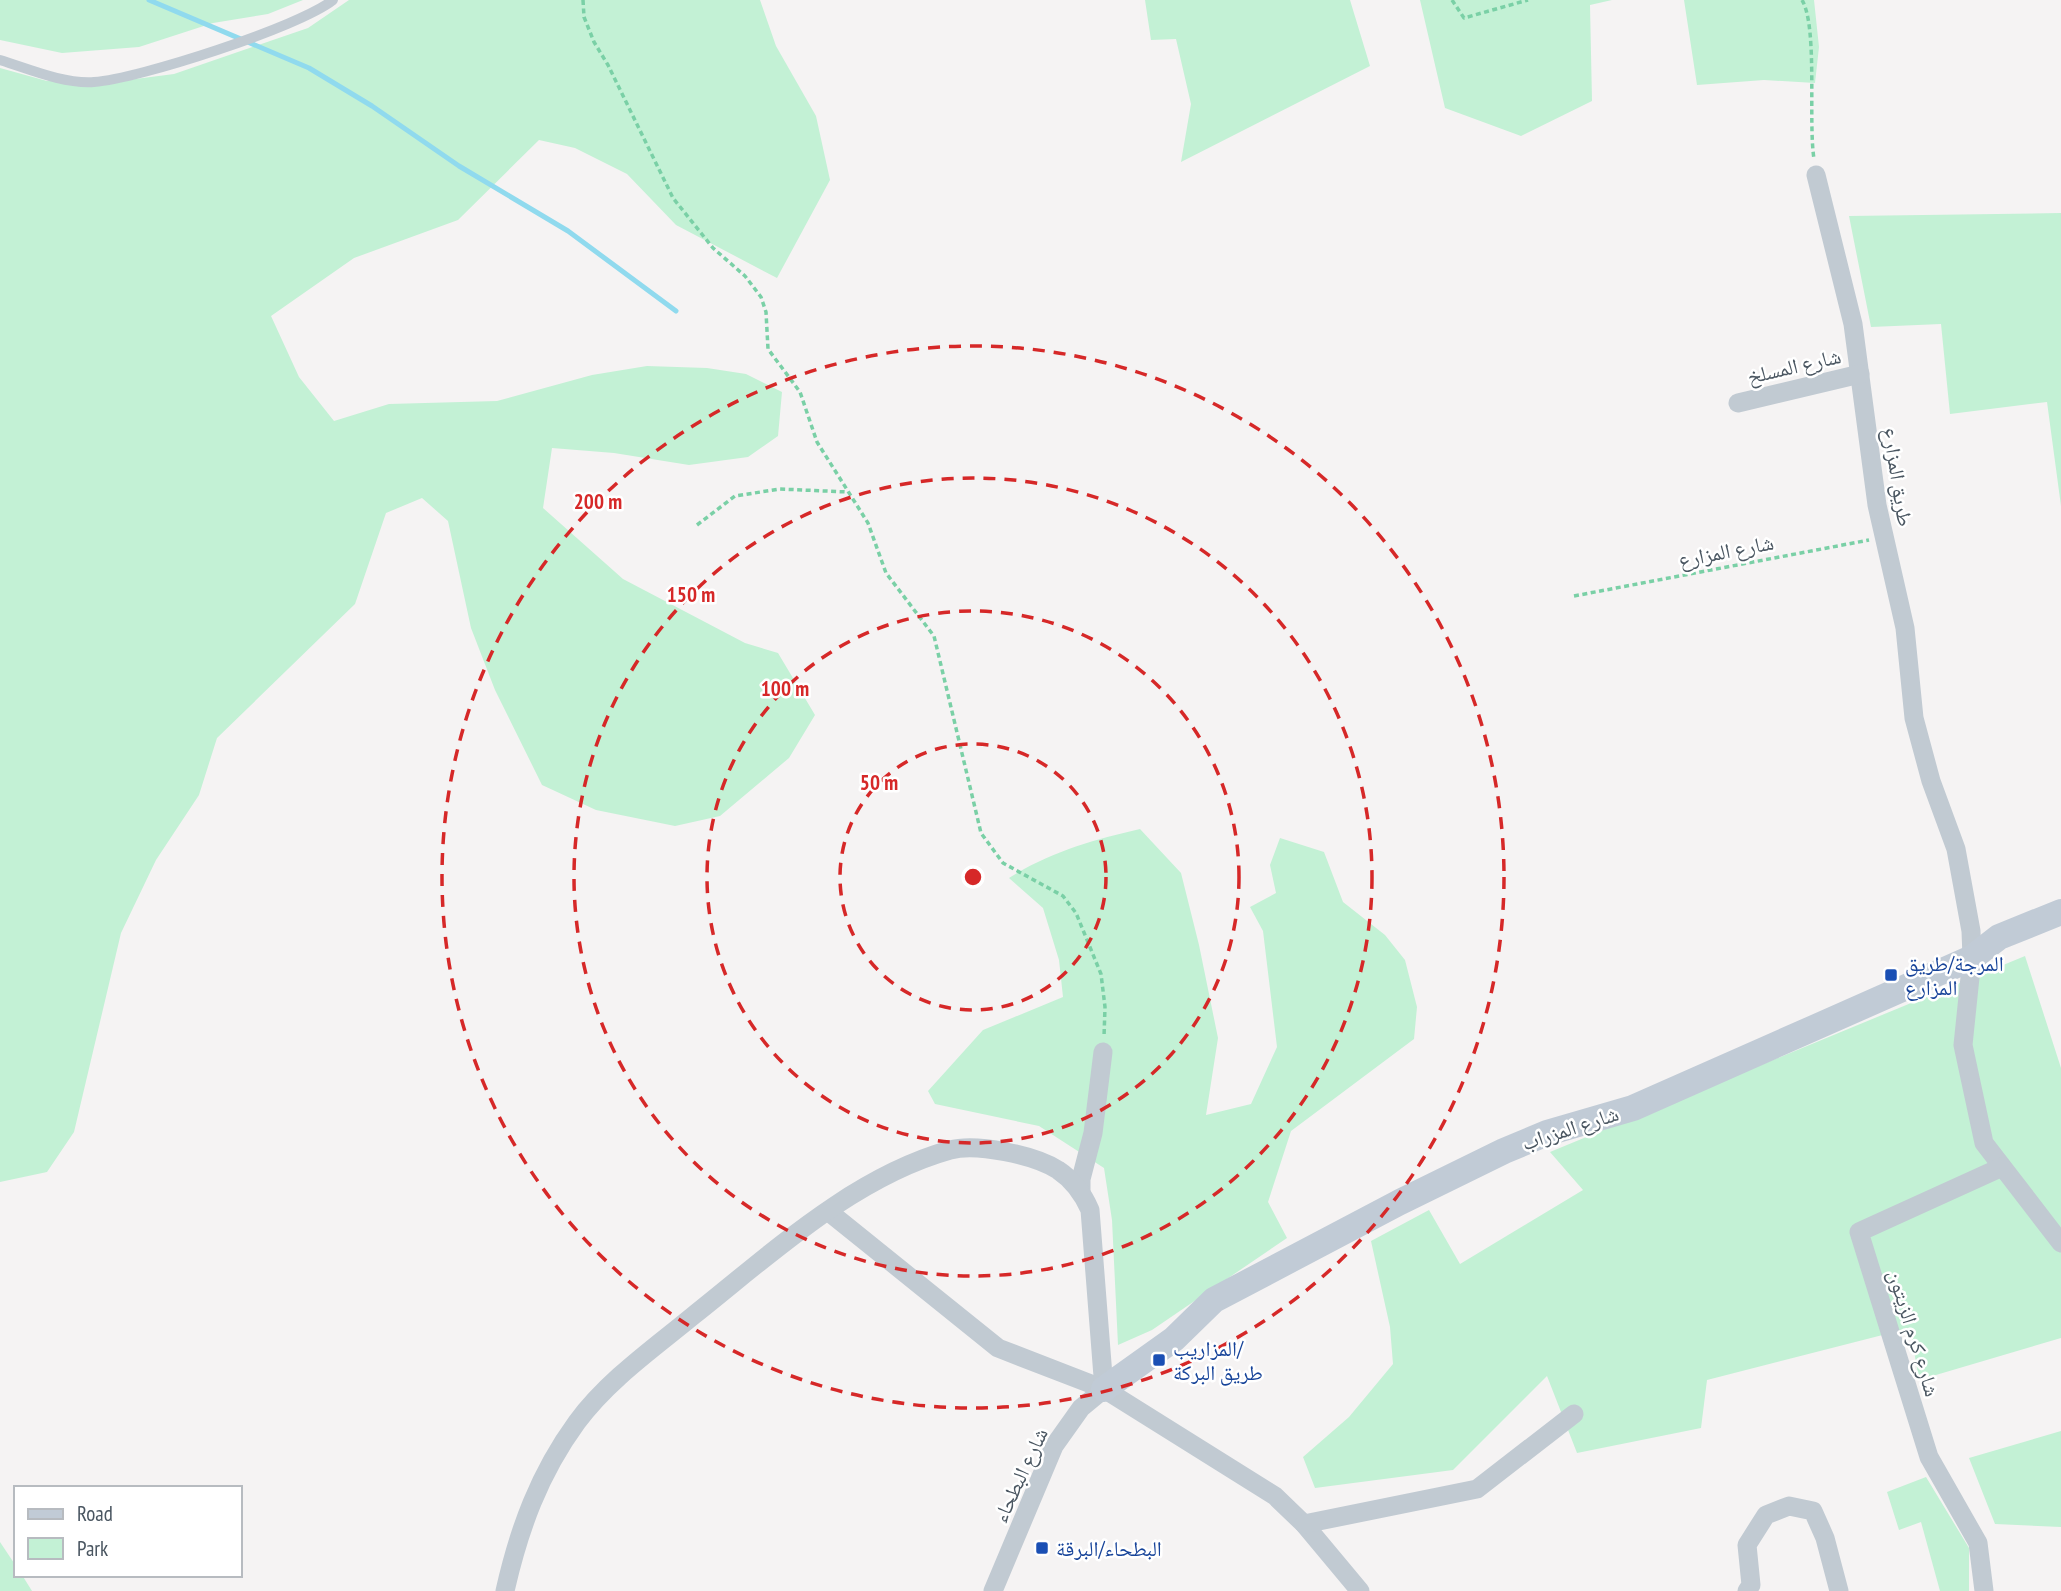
<svg xmlns="http://www.w3.org/2000/svg" width="2061" height="1591" viewBox="0 0 2061 1591" font-family="'PT Sans Narrow','Noto Naskh Arabic',sans-serif">
<style>
.green{fill:#c3f1d5}
.lines{fill:none;stroke-linecap:round;stroke-linejoin:round}
.stream{stroke:#90daee;stroke-width:5}
.path{stroke:#7ad0a6;stroke-width:3.5;stroke-dasharray:5 3.5;stroke-linecap:butt}
.lane{stroke:#c1cad2;stroke-width:10}
.street{stroke:#c1cad2;stroke-width:19}
.secondary{stroke:#c1cbd6;stroke-width:26}
.ring{fill:none;stroke:#d62828;stroke-width:3.5;stroke-dasharray:12 9}
.transit-dot{fill:#1a4fb4;stroke:#fff;stroke-width:2.5}
.labels{text-anchor:middle;dominant-baseline:central;stroke-width:5;stroke-linejoin:round;paint-order:stroke}
.street-label{font-size:21px;fill:#4a5661;stroke:#fff}
.transit-label{font-size:21px;fill:#164399;stroke:#fff;text-anchor:start}
.centre{fill:#d62828;stroke:#fff;stroke-width:3.5}
.ring-label{font-size:21px;text-anchor:middle;font-weight:bold;fill:#d62828;stroke:#fff;stroke-width:5;stroke-linejoin:round;paint-order:stroke}
</style>
<rect width="100%" height="100%" fill="#f5f3f3"/>
<g class="green">
<polygon points="0,0 303,0 268,14 213,23 139,47 62,53 0,40"/>
<polygon points="349,0 760,0 776,46 816,116 830,180 777,278 676,225 627,174 575,148 539,140 458,220 354,258 271,316 299,377 334,421 389,404 497,401 592,375 647,366 707,368 746,374 782,392 778,436 748,457 689,465 614,453 552,448 543,508 623,579 745,643 778,653 815,715 789,758 720,816 675,826 596,810 542,785 495,690 471,628 448,521 422,498 386,513 355,604 217,738 199,795 156,860 121,933 74,1132 47,1172 0,1182 0,68 47,81 112,82 174,74 308,28"/>
<polygon points="1145,0 1350,0 1370,66 1181,162 1191,104 1176,39 1151,40"/>
<polygon points="1420,0 1612,0 1590,5 1592,101 1521,136 1445,108"/>
<polygon points="1684,0 1814,0 1819,47 1815,83 1764,80 1697,85"/>
<polygon points="2061,213 2061,506 2047,402 1950,414 1941,324 1871,327 1849,216"/>
<path d="M1140,829L1181,873L1199,945L1218,1038L1206,1115L1251,1104L1277,1047L1263,931L1250,907L1276,893L1270,865L1280,838L1324,852L1343,902L1385,935L1405,960L1417,1007L1414,1039L1291,1131L1268,1202L1287,1238L1152,1330L1118,1345L1112,1220L1104,1168L1039,1126L935,1104L928,1091L983,1030L1063,997L1059,960L1043,908L1009,878C1050,852 1093,840 1140,829Z"/>
<polygon points="2025,956 2061,1068 2061,1338 1919,1380 1910,1328 1707,1380 1701,1428 1577,1453 1547,1376 1453,1470 1315,1488 1303,1457 1349,1417 1393,1364 1390,1327 1371,1241 1429,1210 1460,1264 1583,1190 1550,1152"/>
<polygon points="2061,1431 2061,1527 1995,1524 1969,1458"/>
<polygon points="1926,1477 1969,1548 1969,1591 1940,1591 1921,1522 1899,1530 1887,1492"/>
<polygon points="0,1542 16,1566 16,1575 22,1575 32,1591 0,1591"/>
</g>
<g class="lines">
<polyline class="stream" points="149,0 309,68 372,106 459,166 568,231 676,311"/>
<g class="path">
<polyline points="583,0 584,17 594,42 608,65 673,198 713,248 745,276 761,297 766,312 768,349 800,392 817,442 868,523 886,573 934,636 981,833 1003,863 1063,896 1076,913 1101,974 1105,1007 1104,1037"/>
<polyline points="1452,0 1464,18 1528,0"/>
<path d="M1802,0C1818,27 1808,121 1814,159"/>
<polyline points="697,525 735,496 780,489 848,492"/>
<polyline points="1574,596 1869,540"/>
</g>
<path class="lane" d="M0,60C29,69 63,84 94,82C138,79 299,27 333,0"/>
<g class="street">
<polyline points="1816,175 1853,324 1877,505 1905,628 1914,718 1931,781 1956,849 1971,931 1972,958 1963,1045 1984,1143 2061,1243"/>
<polyline points="1738,403 1860,374"/>
<polyline points="1081,1191 1081,1179 1093,1133 1103,1052"/>
<polyline points="829,1212 998,1348 1104,1389 1275,1496 1304,1524 1360,1591"/>
<polyline points="1304,1524 1477,1489 1574,1414"/>
<path d="M505,1591C519,1529 539,1474 577,1422C608,1380 654,1348 694,1315C771,1254 853,1177 950,1150C977,1143 1034,1155 1058,1170C1073,1180 1083,1194 1090,1210L1104,1389L1081,1408L1054,1446L993,1591"/>
<polyline points="1747,1591 1751,1585 1747,1545 1766,1515 1789,1506 1813,1511 1825,1538 1839,1591"/>
<polyline points="1984,1591 1978,1543 1929,1457 1859,1232 2002,1167"/>
</g>
<polyline class="secondary" points="1104,1389 1174,1339 1214,1300 1400,1202 1504,1151 1547,1133 1633,1108 1972,958 1999,937 2061,912"/>
</g>
<g class="ring">
<circle cx="973" cy="877" r="133"/>
<circle cx="973" cy="877" r="266"/>
<circle cx="973" cy="877" r="399"/>
<circle cx="973" cy="877" r="531"/>
</g>
<g class="transit-dot">
<rect x="1884" y="968" width="14" height="14" rx="3.5"/>
<rect x="1152" y="1353" width="14" height="14" rx="3.5"/>
<rect x="1035" y="1541" width="14" height="14" rx="3.5"/>
</g>
<g class="labels">
<g class="street-label">
<text transform="translate(1794 366) rotate(-13)">شارع المسلخ</text>
<text transform="translate(1898 477) rotate(81)">طريق المزارع</text>
<text transform="translate(1726 551) rotate(-11)">شارع المزارع</text>
<text transform="translate(1570 1128) rotate(-18)">شارع المزراب</text>
<text transform="translate(1914 1333) rotate(73)">شارع كرم الزيتون</text>
<text transform="translate(1020 1475) rotate(-65)">شارع البطحاء</text>
</g>
<g class="transit-label">
<text x="1905" y="963">المرجة/طريق<tspan x="1905" dy="24">المزارع</tspan></text>
<text x="1173" y="1348">المزاريب/<tspan x="1173" dy="24">طريق البركة</tspan></text>
<text x="1056" y="1548">البطحاء/البرقة</text>
</g>
</g>
<circle cx="973" cy="877" r="10" class="centre"/>
<g class="ring-label">
<text x="598" y="509">200 m</text>
<text x="691" y="602">150 m</text>
<text x="785" y="696">100 m</text>
<text x="879" y="790">50 m</text>
</g>
<rect x="14" y="1486" width="228" height="91" fill="#ffffff" stroke="#b7bbc0" stroke-width="2"/>
<rect x="28" y="1509" width="35" height="10" fill="#c1cbd6" stroke="#b7bbc0" stroke-width="2"/>
<text x="77" y="1521" font-size="21" fill="#4a5661">Road</text>
<rect x="28" y="1538" width="35" height="21" fill="#c3f1d5" stroke="#b7bbc0" stroke-width="2"/>
<text x="77" y="1556" font-size="21" fill="#4a5661">Park</text>
</svg>
